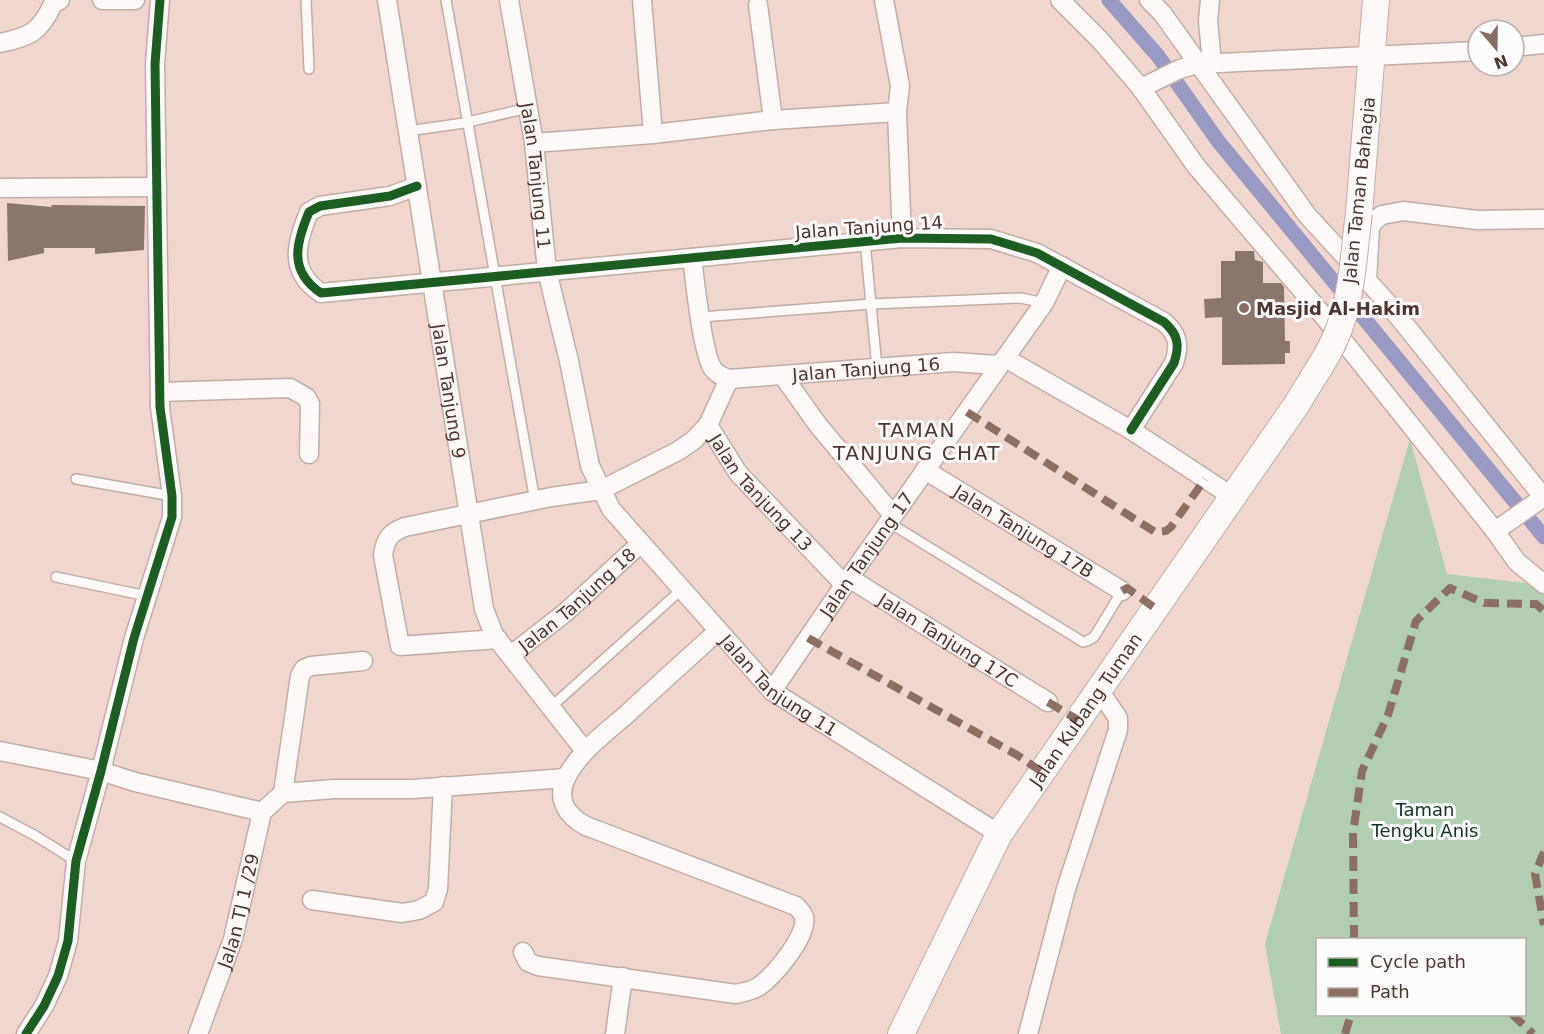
<svg xmlns="http://www.w3.org/2000/svg" width="1544" height="1034" viewBox="0 0 1544 1034" font-family="'DejaVu Sans',sans-serif">
<style>
.green{fill:#b1ceb2;fill-rule:evenodd}
.lines{fill:none;stroke-linecap:round;stroke-linejoin:round}
.canal{stroke:#9a98c4;stroke-width:15}
.building{fill:#89766d}
.service-casing{stroke:#c2ada6;stroke-width:12}
.minor-casing{stroke:#c2ada6;stroke-width:21}
.secondary-casing{stroke:#c2ada6;stroke-width:28}
.service{stroke:#fdf9f8;stroke-width:9}
.minor{stroke:#fdf9f8;stroke-width:18}
.secondary{stroke:#fdf9f8;stroke-width:26}
.secondary-bridge-casing{stroke:#c2ada6;stroke-width:28;stroke-linecap:butt}
.secondary-bridge{stroke:#fdf9f8;stroke-width:26}
.quiet{stroke:#8d6e63;stroke-width:8;stroke-dasharray:15 8;stroke-linecap:butt}
.cycleway-casing{stroke:#fcfcfc;stroke-width:13}
.cycleway{stroke:#1b5e20;stroke-width:9}
.poi-dot{fill:#866e67;stroke:#fcfcfc;stroke-width:2}
.labels{text-anchor:middle;dominant-baseline:central;stroke-width:6;stroke-linejoin:round;paint-order:stroke}
.street-label{font-size:18px;fill:#4d362f;stroke:#fcfcfc}
.poi-label{font-size:18px;font-weight:bold;fill:#4d362f;stroke:#fcfcfc;text-anchor:start}
.park-label{font-size:18px;fill:#103220;stroke:#fcfcfc}
.neighbourhood-label{font-size:20px;letter-spacing:1.5px;fill:#4d362f;stroke:#fcfcfc}
</style>
<rect width="100%" height="100%" fill="#f0d6ce"/>
<path class="green" d="M1410,439L1447,574L1526,583L1544,594V1034H1281L1265,944ZM1318,940H1524V1014H1318Z"/>
<g class="lines">
<polyline class="canal" points="1109,0 1158,56 1218,141 1544,537"/>
</g>
<g class="building">
<polygon points="7,203 52,207 51,205 145,206 144,250 95,254 95,248 44,248 44,253 8,261"/>
<polygon points="1235,251 1254,251 1255,260 1263,262 1263,283 1281,283 1284,287 1285,341 1290,341 1290,353 1285,353 1285,364 1222,365 1222,317 1205,318 1204,299 1221,298 1221,261 1235,261"/>
</g>
<g class="lines">
<g class="service-casing">
<g id="service">
<polyline points="306,0 309,69"/>
<polyline points="446,0 535,501"/>
<polyline points="408,131 464,123 528,108"/>
<polyline points="865,241 877,368"/>
<polyline points="701,317 871,304 1021,298 1044,303"/>
<polyline points="76,479 172,496"/>
<polyline points="888,522 1083,642 1087,641 1094,637 1122,591"/>
<polyline points="56,577 147,596"/>
<polyline points="551,707 681,590"/>
<polyline points="0,817 34,835 76,861"/>
</g>
</g>
<g class="minor-casing">
<g id="minor">
<polyline points="102,0 135,0"/>
<path id="s1" d="M387,0L484,609L494,635L585,751"/>
<path id="s2" d="M509,0L534,143L547,271L569,361L590,466L611,509L772,691L999,834"/>
<polyline points="642,0 653,134"/>
<polyline points="884,0 900,86 897,112 902,238"/>
<polyline points="1060,0 1100,40 1141,88 1196,166 1317,308 1495,531 1517,562 1544,584"/>
<polyline points="1149,0 1162,13 1307,215 1385,300 1544,498"/>
<polyline points="1210,0 1208,21 1212,63"/>
<polyline points="758,5 773,120"/>
<path d="M0,43C30,37 40,32 53,4L60,0"/>
<polyline points="1514,47 1544,44"/>
<polyline points="1141,88 1180,69 1197,64 1478,51"/>
<polyline points="534,143 653,134 773,120 897,112"/>
<path d="M417,186L390,196L320,206L309,212C296,243 288,271 321,293L902,238L991,239L1037,253L1164,322C1178,334 1180,345 1174,363L1131,430"/>
<polyline points="0,188 157,187"/>
<path id="s3" d="M692,258C695,280 702,353 713,369C717,374 723,377 729,379L954,362L996,365L1002,362"/>
<polyline points="1367,281 1370,228 1374,221 1382,215 1403,211 1477,220 1544,219"/>
<polyline points="1005,358 1131,430 1233,497"/>
<polyline points="783,376 818,425 893,515"/>
<polyline points="160,392 290,388 306,397 310,404 309,454"/>
<path id="s4" d="M708,425L738,473L844,584"/>
<path id="s5" d="M925,470L1122,591"/>
<polyline points="1495,531 1544,497"/>
<path id="s6" d="M849,578L1048,702"/>
<path d="M498,639L400,646L383,555C385,540 390,532 405,527L551,497L601,490L678,451L694,440L708,425L729,379"/>
<path id="s7" d="M511,655L566,612L641,543"/>
<path id="s8" d="M772,691L849,578L1044,303L1062,266"/>
<polyline points="0,751 101,771 135,782 262,812"/>
<polyline points="283,793 334,789 413,789 566,778"/>
<polyline points="283,793 300,676 304,669 311,666 363,661"/>
<polyline points="312,900 402,913 419,910 434,902 438,889 443,786"/>
<path d="M523,952L528,962L538,966L736,994C744,992 751,991 758,987C774,976 808,936 804,917C803,913 799,909 796,906L586,826C567,816 556,799 566,778C579,752 605,733 626,715C656,687 687,659 717,632"/>
<polyline points="26,1034 44,1006 58,976 68,941 76,861 101,771 134,638 172,517 172,496 160,407 155,64 160,0"/>
<path id="s9" d="M198,1034L233,939L262,812L283,793"/>
<polyline points="615,1034 623,977"/>
<polyline points="1028,1034 1066,889 1118,730 1118,718 1099,690"/>
</g>
</g>
<g class="secondary-casing">
<g id="secondary">
<polyline points="1359,213 1376,0"/>
<path id="s10" d="M901,1034L999,834L1297,404"/>
</g>
</g>
<use href="#service" class="service"/>
<use href="#minor" class="minor"/>
<use href="#secondary" class="secondary"/>
<g class="secondary-bridge-casing">
<path id="secondary-bridge" d="M1297,404C1312,378 1332,352 1341,323C1353,288 1354,249 1359,213"/>
</g>
<use href="#secondary-bridge" class="secondary-bridge"/>
<g class="quiet">
<polyline points="967,412 1155,532 1166,531 1171,527 1205,479"/>
<polyline points="1122,591 1127,588 1155,608"/>
<polyline points="808,638 1017,755 1042,772"/>
<polyline points="1048,702 1078,720"/>
<polyline points="1544,852 1535,874 1544,925"/>
<polyline points="1354,940 1353,833 1362,771 1388,715 1416,621 1450,588 1484,603 1536,604 1544,611"/>
<polyline points="1512,1014 1533,1034"/>
<polyline points="1345,1034 1351,1014"/>
</g>
<g class="cycleway-casing">
<g id="cycleway">
<path d="M417,186L390,196L320,206L309,212C296,243 288,271 321,293L902,238L991,239L1037,253L1164,322C1178,334 1180,345 1174,363L1131,430"/>
<polyline points="26,1034 44,1006 58,976 68,941 76,861 101,771 134,638 172,517 172,496 160,407 155,64 160,0"/>
</g>
</g>
<use href="#cycleway" class="cycleway"/>
</g>
<circle class="poi-dot" cx="1244" cy="308" r="6"/>
<g class="labels">
<g class="street-label">
<text stroke="none"><textPath href="#s2" startOffset="178">Jalan Tanjung 11</textPath></text>
<text transform="translate(1359 190) rotate(-84)">Jalan Taman Bahagia</text>
<text transform="translate(869 227) rotate(-4)">Jalan Tanjung 14</text>
<text stroke="none"><textPath href="#s3" startOffset="270">Jalan Tanjung 16</textPath></text>
<text stroke="none"><textPath href="#s1" startOffset="396">Jalan Tanjung 9</textPath></text>
<text stroke="none"><textPath href="#s4" startOffset="86">Jalan Tanjung 13</textPath></text>
<text stroke="none"><textPath href="#s5" startOffset="116">Jalan Tanjung 17B</textPath></text>
<text stroke="none"><textPath href="#s8" startOffset="166">Jalan Tanjung 17</textPath></text>
<text stroke="none"><textPath href="#s7" startOffset="86">Jalan Tanjung 18</textPath></text>
<text stroke="none"><textPath href="#s6" startOffset="117">Jalan Tanjung 17C</textPath></text>
<text stroke="none"><textPath href="#s2" startOffset="766">Jalan Tanjung 11</textPath></text>
<text stroke="none"><textPath href="#s10" startOffset="374">Jalan Kubang Tuman</textPath></text>
<text stroke="none"><textPath href="#s9" startOffset="130">Jalan TJ 1 /29</textPath></text>
</g>
<g class="poi-label">
<text x="1256" y="308">Masjid Al-Hakim</text>
</g>
<g class="park-label">
<text x="1425" y="809">Taman<tspan x="1425" dy="21">Tengku Anis</tspan></text>
</g>
<g class="neighbourhood-label">
<text x="917" y="430">TAMAN<tspan x="917" dy="23">TANJUNG CHAT</tspan></text>
</g>
</g>
<rect x="1316" y="938" width="210" height="78" fill="#fcfcfc" stroke="#b6adaa" stroke-width="1.5"/>
<rect x="1328" y="958" width="30" height="9" fill="#1b5e20" stroke="#b6adaa" stroke-width="1.5"/>
<text x="1370" y="968" font-size="18" fill="#4d362f">Cycle path</text>
<rect x="1328" y="988" width="30" height="9" fill="#8d6e63" stroke="#b6adaa" stroke-width="1.5"/>
<text x="1370" y="998" font-size="18" fill="#4d362f">Path</text>
<g transform="translate(1496 48) rotate(160)"><circle r="28" fill="#fcfcfc" stroke="#b6adaa" stroke-width="1.5"/>
<path d="M0-4.5L10 22L0 15L-10 22Z" fill="#866e67"/>
<text y="-9" font-size="16" font-weight="bold" text-anchor="middle" fill="#4d362f">N</text>
</g>
</svg>
